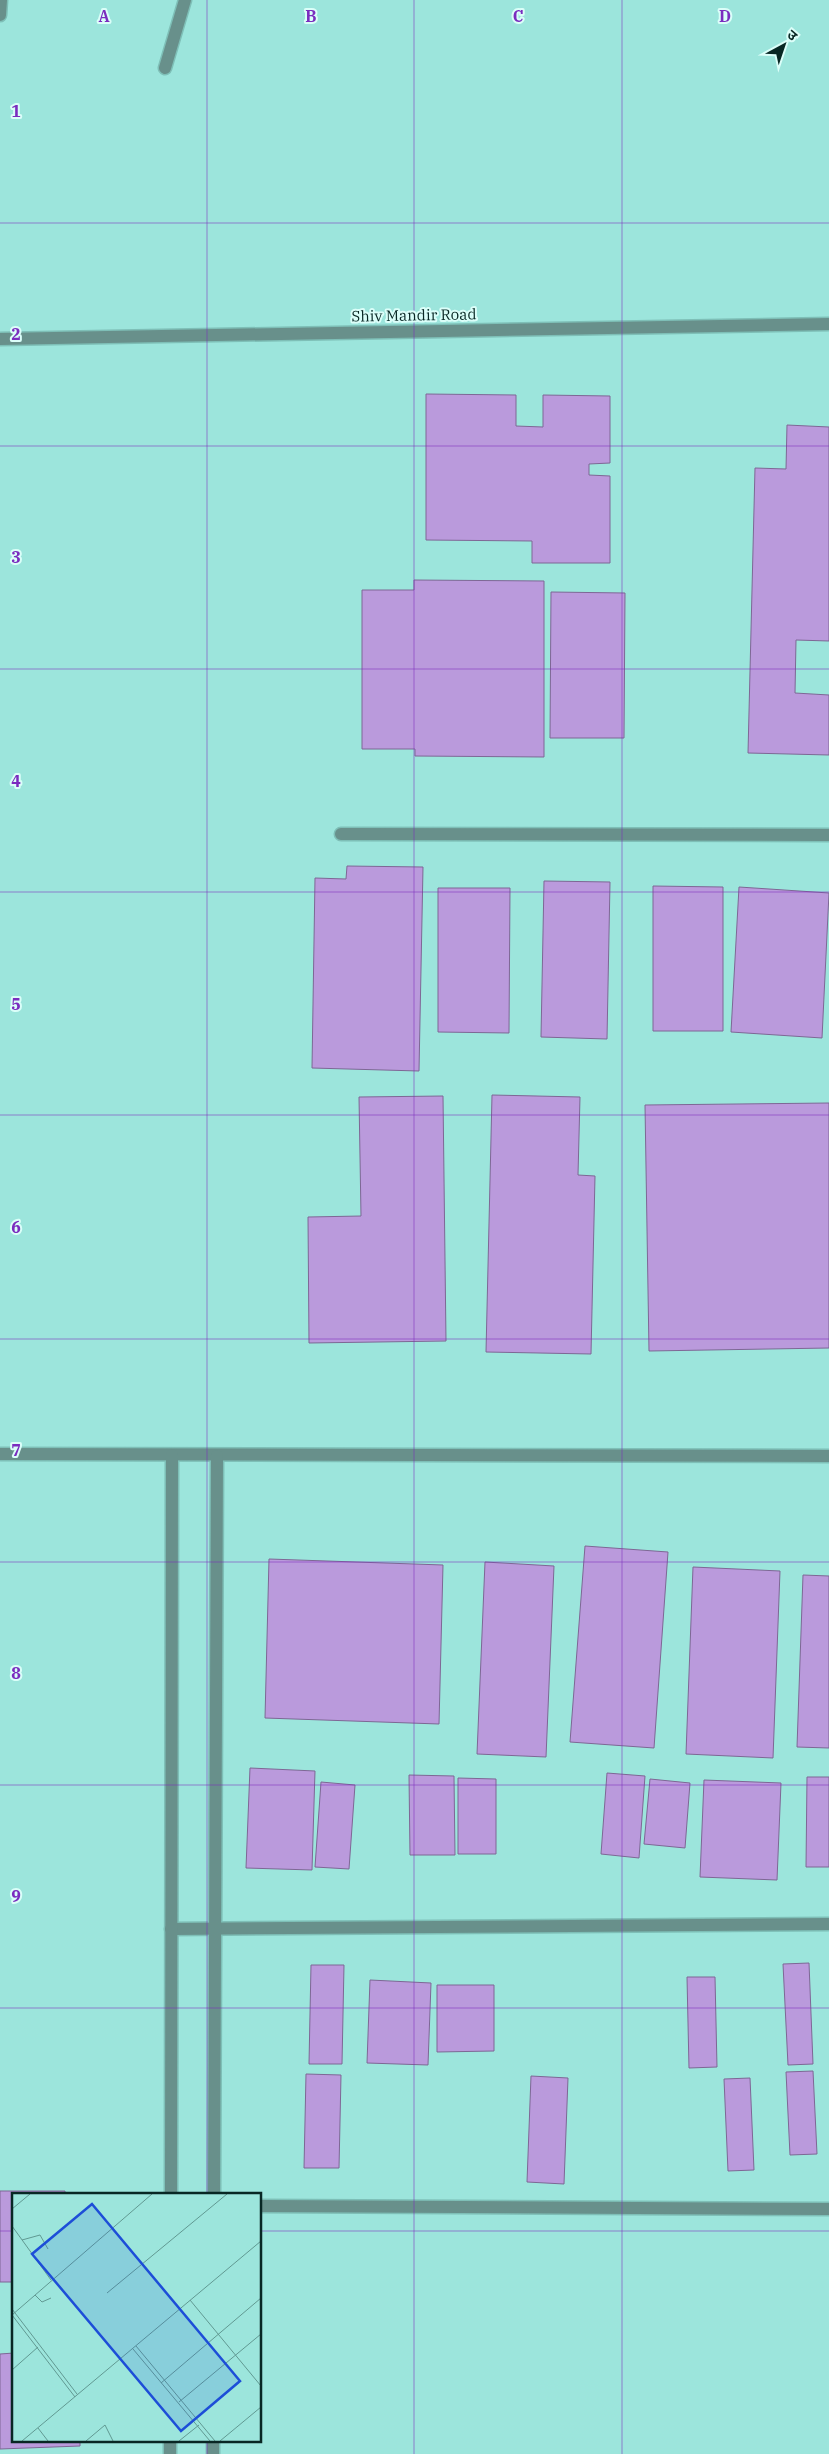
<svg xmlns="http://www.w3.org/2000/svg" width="829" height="2454" viewBox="0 0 829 2454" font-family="'IBM Plex Serif','Noto Sans Devanagari',serif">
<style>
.building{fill:#ba9adc;stroke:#7e6795}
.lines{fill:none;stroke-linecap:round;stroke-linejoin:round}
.minor-casing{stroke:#7ebfb7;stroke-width:15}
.tertiary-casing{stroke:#7ebfb7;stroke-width:15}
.minor{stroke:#68908b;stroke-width:12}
.tertiary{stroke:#68908b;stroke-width:12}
.grid{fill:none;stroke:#7b2cbf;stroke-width:1;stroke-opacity:0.55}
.labels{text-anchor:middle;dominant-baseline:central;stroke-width:4;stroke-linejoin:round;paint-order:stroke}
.street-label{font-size:15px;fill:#082724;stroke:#dbfef9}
.inset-road{fill:none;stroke:#619992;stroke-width:1}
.view{fill:#1d4ed8;fill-opacity:0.15;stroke:#1d4ed8;stroke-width:2.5}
.inset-edge{fill:none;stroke:#082724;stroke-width:2.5}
.grid-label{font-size:16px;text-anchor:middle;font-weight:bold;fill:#7b2cbf;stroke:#dbfef9;stroke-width:4;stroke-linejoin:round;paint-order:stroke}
</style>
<rect width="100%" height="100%" fill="#9ce5dc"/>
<g class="building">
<polygon points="426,394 516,395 516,426 543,427 543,395 610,396 610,463 589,464 589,475 610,476 610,563 532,563 532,541 426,540"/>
<polygon points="787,425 829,427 829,641 796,640 795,693 829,695 829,755 748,753 755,468 786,469"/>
<polygon points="414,580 544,581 544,757 415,756 415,749 362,749 362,590 414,590"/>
<polygon points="551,592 625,593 624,738 550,738"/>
<polygon points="347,866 423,867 419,1071 312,1068 315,878 346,879"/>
<polygon points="544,881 610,882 607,1039 541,1037"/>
<polygon points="653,886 723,887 723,1031 653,1031"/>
<polygon points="739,887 829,893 822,1038 731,1032"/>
<polygon points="438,888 510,888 509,1033 438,1032"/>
<polygon points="492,1095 580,1097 578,1175 595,1176 591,1354 486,1352"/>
<polygon points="443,1096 446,1341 309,1343 308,1217 361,1216 359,1097"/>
<polygon points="829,1103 829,1348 649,1351 645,1105"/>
<polygon points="585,1546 668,1552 654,1748 570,1742"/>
<polygon points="269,1559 443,1565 439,1724 265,1718"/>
<polygon points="485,1562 554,1566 546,1757 477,1754"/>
<polygon points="693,1567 780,1571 773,1758 686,1754"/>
<polygon points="803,1575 829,1576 829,1748 797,1747"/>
<polygon points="250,1768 315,1771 312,1870 246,1868"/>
<polygon points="607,1773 645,1776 639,1858 601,1854"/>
<polygon points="409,1775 454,1776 455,1855 410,1855"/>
<polygon points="807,1777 829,1777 829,1867 806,1867"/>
<polygon points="458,1778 496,1779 496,1854 458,1854"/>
<polygon points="650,1779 690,1783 685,1848 644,1844"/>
<polygon points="704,1780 781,1783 777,1880 700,1877"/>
<polygon points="321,1782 355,1785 349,1869 315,1867"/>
<polygon points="809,1963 813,2064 788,2065 783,1964"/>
<polygon points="311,1965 344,1965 342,2064 309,2064"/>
<polygon points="687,1977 715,1977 717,2067 689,2068"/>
<polygon points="370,1980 431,1983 428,2065 367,2063"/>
<polygon points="437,1985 494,1985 494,2051 437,2052"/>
<polygon points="813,2071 817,2154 790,2155 786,2072"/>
<polygon points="306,2074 341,2075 339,2168 304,2168"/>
<polygon points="531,2076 568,2078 564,2184 527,2182"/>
<polygon points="750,2078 754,2170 728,2171 724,2079"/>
<polygon points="0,2191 65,2191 65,2194 14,2194 14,2282 0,2282"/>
<polygon points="14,2353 14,2440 80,2440 80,2446 0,2449 0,2354"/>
</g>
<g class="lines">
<g class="minor-casing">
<g id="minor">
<polyline points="0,15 1,0"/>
<polyline points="165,68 185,0"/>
<polyline points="0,339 829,324"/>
<polyline points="341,834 829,835"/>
<polyline points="171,1929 829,1924"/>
<polyline points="260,2206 829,2209"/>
</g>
</g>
<g class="tertiary-casing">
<g id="tertiary">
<polyline points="0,1454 829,1456"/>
<polyline points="171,2194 172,1455"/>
<polyline points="214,2194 217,1456"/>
<polyline points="170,2454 170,2440"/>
<polyline points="213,2454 213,2440"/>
</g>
</g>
<use href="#minor" class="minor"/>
<use href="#tertiary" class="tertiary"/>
</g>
<path class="grid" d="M207,0V2194M414,0V2454M622,0V2454M0,223H829M0,446H829M0,669H829M0,892H829M0,1115H829M0,1339H829M0,1562H829M0,1785H829M0,2008H829M0,2231H14M260,2231H829M207,2440V2454"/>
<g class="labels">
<g class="street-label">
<text transform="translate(414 315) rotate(-1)">Shiv Mandir Road</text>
</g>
</g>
<g transform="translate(12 2193)">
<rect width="249" height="249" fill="#9ce5dc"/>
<path class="inset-road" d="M0,16L18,1M0,33L39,87M10,47L28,42L36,56M95,100L215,1M23,102L30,109L39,105M178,107L249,193M0,116L65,201M0,122L140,1M0,122L63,204M124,153L203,248M121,156L198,248M0,177L26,154M149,190L249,105M167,209L249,141M26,235L36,248M10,248L249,48M74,248L93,232L101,248M167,248L187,232M208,248L249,214"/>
<path class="view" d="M80,11L228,188L169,238L20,61Z"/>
<rect width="249" height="249" class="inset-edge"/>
</g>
<g class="grid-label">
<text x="104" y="22">A</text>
<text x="311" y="22">B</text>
<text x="518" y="22">C</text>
<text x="725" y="22">D</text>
<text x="16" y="117">1</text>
<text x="16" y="340">2</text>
<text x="16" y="563">3</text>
<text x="16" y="787">4</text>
<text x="16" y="1010">5</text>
<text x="16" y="1233">6</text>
<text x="16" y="1456">7</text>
<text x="16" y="1679">8</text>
<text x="16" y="1902">9</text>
</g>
<g transform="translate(784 45) rotate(40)" stroke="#dbfef9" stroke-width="4" paint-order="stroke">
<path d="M0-4L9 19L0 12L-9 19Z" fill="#082724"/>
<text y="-8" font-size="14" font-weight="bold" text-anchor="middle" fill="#082724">उ</text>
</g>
</svg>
